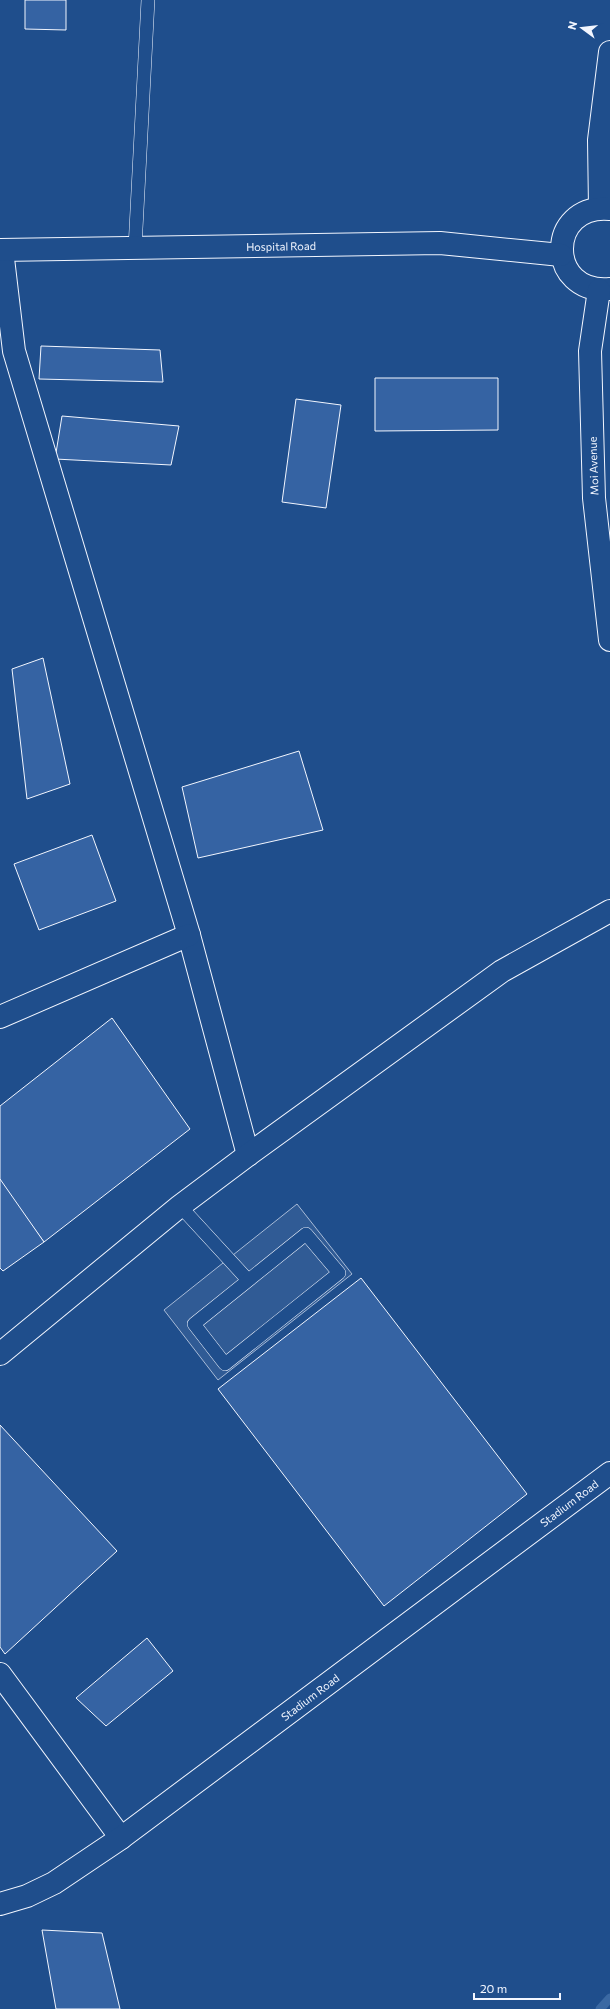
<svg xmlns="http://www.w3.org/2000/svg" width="610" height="2009" viewBox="0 0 610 2009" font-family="Commissioner,sans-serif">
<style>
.parking{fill:#305b95;stroke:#a8bbd7}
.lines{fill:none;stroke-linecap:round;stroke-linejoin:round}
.stream{stroke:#3b69a3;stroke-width:9}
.building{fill:#3563a3;stroke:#f2f6ff}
.lane-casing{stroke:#f2f6ff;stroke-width:14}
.street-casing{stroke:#f2f6ff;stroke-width:24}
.secondary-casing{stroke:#f2f6ff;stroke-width:24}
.highway-casing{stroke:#f2f6ff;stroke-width:24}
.lane{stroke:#1f4e8c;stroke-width:13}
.street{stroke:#1f4e8c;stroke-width:22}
.secondary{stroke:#1f4e8c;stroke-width:22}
.highway{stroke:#1f4e8c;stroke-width:22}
.labels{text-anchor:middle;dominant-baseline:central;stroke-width:3;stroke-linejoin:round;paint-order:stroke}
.street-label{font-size:11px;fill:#f2f6ff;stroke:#1f4e8c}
</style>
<rect width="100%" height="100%" fill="#1f4e8c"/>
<polygon class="parking" points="297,1204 352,1274 218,1380 164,1310"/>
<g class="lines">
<polyline class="stream" points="600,2009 610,1998"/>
</g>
<g class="building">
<polygon points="25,0 66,0 66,30 25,29"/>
<polygon points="41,346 160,350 163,382 39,379"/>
<polygon points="375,378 498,378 498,430 375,431"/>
<polygon points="296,399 341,405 326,508 282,502"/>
<polygon points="62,416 179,426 171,465 55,459"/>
<polygon points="43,658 70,784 27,799 12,669"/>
<polygon points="299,751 323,830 198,858 182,787"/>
<polygon points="92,835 116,901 39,930 14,864"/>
<polygon points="112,1018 190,1129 44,1242 0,1182 0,1106"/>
<polygon points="0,1179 44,1242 3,1271 0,1268"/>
<polygon points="361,1278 527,1494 384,1606 218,1389"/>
<polygon points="0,1425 117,1551 5,1654 0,1647"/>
<polygon points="147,1638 173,1671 106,1726 76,1698"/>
<polygon points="42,1930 102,1933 120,2009 56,2009"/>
</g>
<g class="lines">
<g class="lane-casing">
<g id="lane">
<polyline points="135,248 148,0"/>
<polyline points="180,1206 248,1280"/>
<polygon points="306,1234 339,1273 225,1364 194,1324"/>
</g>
</g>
<g class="street-casing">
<g id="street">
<polyline points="600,208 599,140 610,52"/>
<path d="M610,209C546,203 546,295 610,289"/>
<polyline points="2,250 14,351 189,935 248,1155"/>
<polyline points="599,290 590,351 594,498 610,640"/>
<polyline points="0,1017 189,935"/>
<polyline points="0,1674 121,1838"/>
<polyline points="0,1904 27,1896 54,1883 121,1838 610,1473"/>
</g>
</g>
<g class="secondary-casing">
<polyline id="secondary" points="0,250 440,243 561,255"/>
</g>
<g class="highway-casing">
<polyline id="highway" points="0,1354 180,1206 248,1155 502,971 610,911"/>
</g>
<use href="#lane" class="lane"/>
<use href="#street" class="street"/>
<use href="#secondary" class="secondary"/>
<use href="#highway" class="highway"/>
</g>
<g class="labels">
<g class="street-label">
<text transform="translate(281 246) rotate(-1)">Hospital Road</text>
<text transform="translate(593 466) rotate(-92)">Moi Avenue</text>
<text transform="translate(569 1503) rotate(-37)">Stadium Road</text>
<text transform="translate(310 1697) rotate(-37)">Stadium Road</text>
</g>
</g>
<g transform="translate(582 28) rotate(285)" stroke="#1f4e8c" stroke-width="3" paint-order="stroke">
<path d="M0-3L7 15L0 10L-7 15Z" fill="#f2f6ff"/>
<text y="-6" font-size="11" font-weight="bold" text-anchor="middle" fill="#f2f6ff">N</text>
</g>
<path d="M474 1993v6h86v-6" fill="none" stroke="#f2f6ff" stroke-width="2"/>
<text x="480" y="1993" font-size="12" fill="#f2f6ff" stroke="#1f4e8c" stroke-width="3" paint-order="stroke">20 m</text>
</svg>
